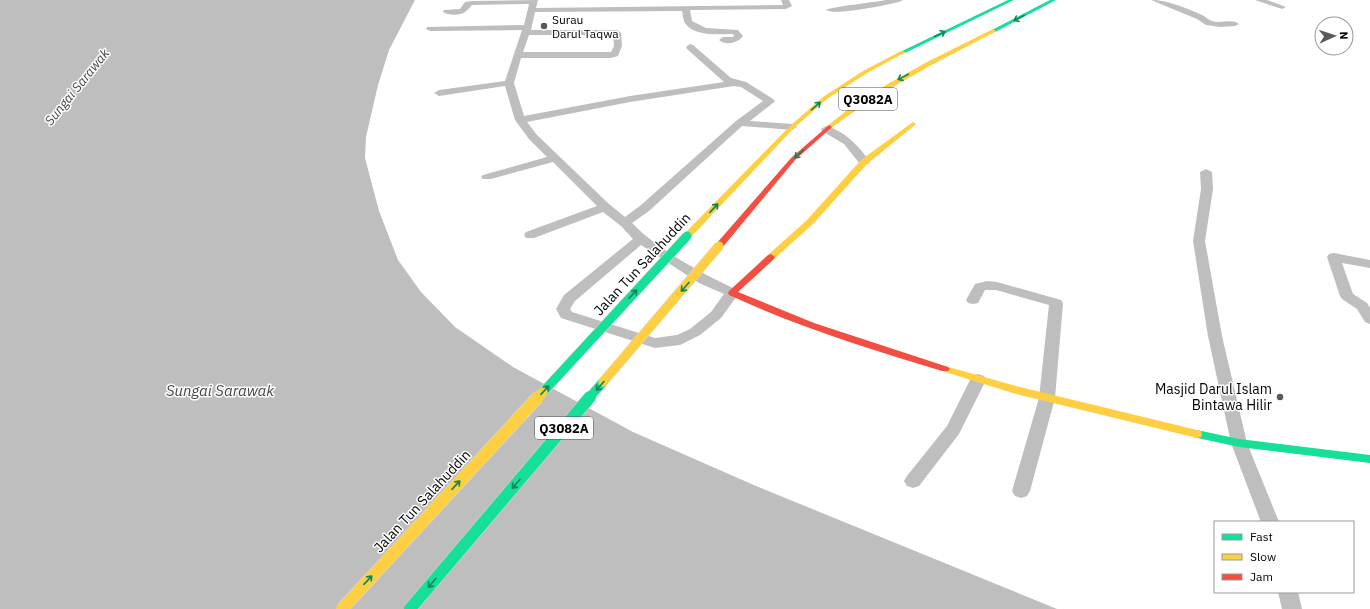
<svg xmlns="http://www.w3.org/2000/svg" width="1370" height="609" viewBox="0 0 1370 609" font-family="'IBM Plex Sans',sans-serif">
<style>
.water{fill:#bebebe}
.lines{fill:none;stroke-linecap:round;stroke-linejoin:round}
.street{fill:#bebebe;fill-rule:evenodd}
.fast{fill:#16e098;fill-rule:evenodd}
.slow{fill:#ffcf43;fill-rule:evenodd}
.jam{fill:#f24e42;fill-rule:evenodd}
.fast-bridge-far1-casing{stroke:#dbdbdb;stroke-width:10;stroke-linecap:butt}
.fast-bridge-casing{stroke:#dbdbdb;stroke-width:13;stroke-linecap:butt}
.slow-bridge-far1-casing{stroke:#dbdbdb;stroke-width:10;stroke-linecap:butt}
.slow-bridge-casing{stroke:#dbdbdb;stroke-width:13;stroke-linecap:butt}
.fast-bridge-far1{stroke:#16e098;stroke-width:9}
.fast-bridge{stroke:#16e098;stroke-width:12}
.slow-bridge-far1{stroke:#ffcf43;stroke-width:9}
.slow-bridge{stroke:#ffcf43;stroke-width:12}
.oneway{stroke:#0d865b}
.poi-dot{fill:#595959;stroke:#fff;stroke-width:1.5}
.labels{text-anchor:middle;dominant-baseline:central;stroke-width:3;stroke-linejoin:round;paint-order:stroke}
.far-poi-label{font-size:12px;fill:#000;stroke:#fff;text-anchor:start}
.far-water-label{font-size:13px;font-style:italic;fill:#434343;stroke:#fff}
.shield{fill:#fff;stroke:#4c4c4c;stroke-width:1}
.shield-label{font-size:13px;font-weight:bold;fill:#000}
.street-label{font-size:14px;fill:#000;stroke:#fff}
.poi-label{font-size:14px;fill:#000;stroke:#fff;text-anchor:end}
.water-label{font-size:15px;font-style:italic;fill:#434343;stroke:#fff}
</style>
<rect width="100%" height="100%" fill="#fff"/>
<polygon class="water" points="0,0 415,0 389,50 378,85 366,137 365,158 379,211 398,260 421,292 455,327 513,367 633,432 756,486 1057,609 0,609"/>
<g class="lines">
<g class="street">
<path d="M538,0L536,8L783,5L781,0H789L792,6L786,9L690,10L692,21L706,28L738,30L743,36C738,43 726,46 719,40L723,37H733L734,36L733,34C719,34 694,37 685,23C683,20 683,14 682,11L535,12L531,30H617L621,33L622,46L618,56L611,58H521L514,83L524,116L630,96L724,82L687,49L686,47L690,44L693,45L731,78L746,82L773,99L775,101L773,103L750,121L792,124L797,127L792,130L742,126L649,211L632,223C658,250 703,274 737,290L739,293L721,318L700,335L680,345L655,348L561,318L556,309L564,295L633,239L621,226L603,212L534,238H526L524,235L526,232L597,206L553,162L491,179H483L481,177L483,175L547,157L529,139L515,120L505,86L439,96L434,93L439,90L505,81L522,30L430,31L426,29L427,27L524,25L529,4L472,5C470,7 468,10 465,12C460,16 447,15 443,12L444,10L460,9L465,2L472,1ZM529,35H613L614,46L611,52H523ZM734,86L741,87L763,101L736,121L641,205L625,217L609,204L537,135L527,122L630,102ZM641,245L699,283L724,294L711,312L690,329L677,335L655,338L572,312L570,309L575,301Z"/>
<path d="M886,0H903L899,2C887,5 834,16 826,10C829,7 877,2 886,0Z"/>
<path d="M1151,0C1168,0 1186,8 1202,15C1205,16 1208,20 1212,21C1220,24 1233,18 1239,24L1235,26L1220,27L1206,25L1197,19Z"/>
<polygon points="1255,0 1267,0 1286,7 1282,9"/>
<path d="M826,126C845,131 859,146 870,162L868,164H860L844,144L822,131L821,129Z"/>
<polygon points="1206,169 1212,172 1213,189 1205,241 1222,336 1247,443 1279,522 1261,522 1231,443 1208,336 1193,241 1201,189 1200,172"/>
<polygon points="1334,253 1370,260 1370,268 1342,263 1353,294 1367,303 1370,308 1370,324 1365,322 1357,309 1342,299 1340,296 1327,257 1329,254"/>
<polygon points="987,281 997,282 1061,300 1063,303 1055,398 1030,491 1027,496 1021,498 1015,496 1012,491 1039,398 1049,305 996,290 985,290 978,303 973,304 968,303 966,300 975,284"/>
<polygon points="978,374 984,376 986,380 959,434 919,486 913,488 907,486 904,481 907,476 947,426 972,376"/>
<polygon points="1278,592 1298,592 1302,609 1282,609"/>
</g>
<g class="fast">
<polygon points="1008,0 1014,0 905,53 900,52"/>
<polygon points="1050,0 1056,0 995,32 990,31"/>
<polygon points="1197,430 1239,439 1370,455 1370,463 1239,447 1193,437 1192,434 1193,431"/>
</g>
<g class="slow">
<path d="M993,29L996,31L995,32C938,61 882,90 831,128L829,129L826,127L846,111L886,85L927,62Z"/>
<polygon points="901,51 906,52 867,73 827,99 794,128 690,238 684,238 683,236 684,234 790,126 823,97 863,71"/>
<polygon points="913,122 916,124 915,125 867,164 813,224 774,259 768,259 767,257 768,255 807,220 861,160"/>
<polygon points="945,366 1016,386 1197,430 1201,431 1202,434 1201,437 1197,438 1016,394 942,371 940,369 942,367"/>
</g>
<g class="jam">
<polygon points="829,125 832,127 831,128 795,160 722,248 716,248 715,246 716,244 791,158"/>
<path d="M771,254L775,257L774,259L738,292L814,323L948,367L950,369L948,371H942C869,349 798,327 729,295L728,293L729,291L768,255Z"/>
</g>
<g class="fast-bridge-far1-casing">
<g id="fast-bridge-far1">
<polyline points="543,392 687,236"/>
<polyline points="589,398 603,382"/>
</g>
</g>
<g class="fast-bridge-casing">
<polyline id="fast-bridge" points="410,609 590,397"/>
</g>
<g class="slow-bridge-far1-casing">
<g id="slow-bridge-far1">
<polyline points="603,382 719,246"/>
<polyline points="537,398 543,392"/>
</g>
</g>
<g class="slow-bridge-casing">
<polyline id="slow-bridge" points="342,609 538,397"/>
</g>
<use href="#fast-bridge-far1" class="fast-bridge-far1"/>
<use href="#fast-bridge" class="fast-bridge"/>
<use href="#slow-bridge-far1" class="slow-bridge-far1"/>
<use href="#slow-bridge" class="slow-bridge"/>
</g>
<defs><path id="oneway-shaft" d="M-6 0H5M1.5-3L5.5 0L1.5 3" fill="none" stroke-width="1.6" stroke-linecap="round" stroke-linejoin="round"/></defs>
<g class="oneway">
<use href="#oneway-shaft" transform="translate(1019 18) rotate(153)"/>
<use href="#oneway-shaft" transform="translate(940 34) rotate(-25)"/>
<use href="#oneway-shaft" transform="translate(903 77) rotate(152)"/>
<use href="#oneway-shaft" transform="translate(816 106) rotate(-41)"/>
<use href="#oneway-shaft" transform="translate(799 154) rotate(138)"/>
<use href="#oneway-shaft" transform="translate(714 208) rotate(-47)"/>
<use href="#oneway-shaft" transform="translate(685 287) rotate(131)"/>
<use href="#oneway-shaft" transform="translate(633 294) rotate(-47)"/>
<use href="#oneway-shaft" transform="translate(600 386) rotate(131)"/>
<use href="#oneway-shaft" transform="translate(545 390) rotate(-47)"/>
<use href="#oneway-shaft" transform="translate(516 484) rotate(131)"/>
<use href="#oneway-shaft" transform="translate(456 485) rotate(-47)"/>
<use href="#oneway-shaft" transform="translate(368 580) rotate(-47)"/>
<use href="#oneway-shaft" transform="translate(432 583) rotate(131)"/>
</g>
<g class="poi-dot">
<circle cx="544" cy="26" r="4"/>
<circle cx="1280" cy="397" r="4"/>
</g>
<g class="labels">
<g class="far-poi-label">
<text x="552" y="19">Surau<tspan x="552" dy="14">Darul Taqwa</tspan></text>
</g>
<g class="far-water-label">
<text transform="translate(77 87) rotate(-51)">Sungai Sarawak</text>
</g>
<g class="shield">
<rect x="839" y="88" width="58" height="22" rx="3"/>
<rect x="535" y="417" width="58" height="22" rx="3"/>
</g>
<g class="shield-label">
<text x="868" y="99">Q3082A</text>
<text x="564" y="428">Q3082A</text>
</g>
<g class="street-label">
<text transform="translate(642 264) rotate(-47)">Jalan Tun Salahuddin</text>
<text transform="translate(422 501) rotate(-47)">Jalan Tun Salahuddin</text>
</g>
<g class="poi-label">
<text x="1272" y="389">Masjid Darul Islam<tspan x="1272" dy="16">Bintawa Hilir</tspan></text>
</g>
<g class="water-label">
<text x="220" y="390">Sungai Sarawak</text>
</g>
</g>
<rect x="1214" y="521" width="140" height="72" fill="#ffffff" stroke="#999999"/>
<rect x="1222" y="534" width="20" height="6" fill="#16e098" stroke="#999999"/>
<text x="1250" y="541" font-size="12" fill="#000000">Fast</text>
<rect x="1222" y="554" width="20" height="6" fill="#ffcf43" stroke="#999999"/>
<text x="1250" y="561" font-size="12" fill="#000000">Slow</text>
<rect x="1222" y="574" width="20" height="6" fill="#f24e42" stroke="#999999"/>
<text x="1250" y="581" font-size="12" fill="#000000">Jam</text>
<g transform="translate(1334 36) rotate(87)"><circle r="19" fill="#ffffff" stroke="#999999"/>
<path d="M0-3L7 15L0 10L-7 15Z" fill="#595959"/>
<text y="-6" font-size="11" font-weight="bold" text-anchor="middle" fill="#000000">N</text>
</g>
</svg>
